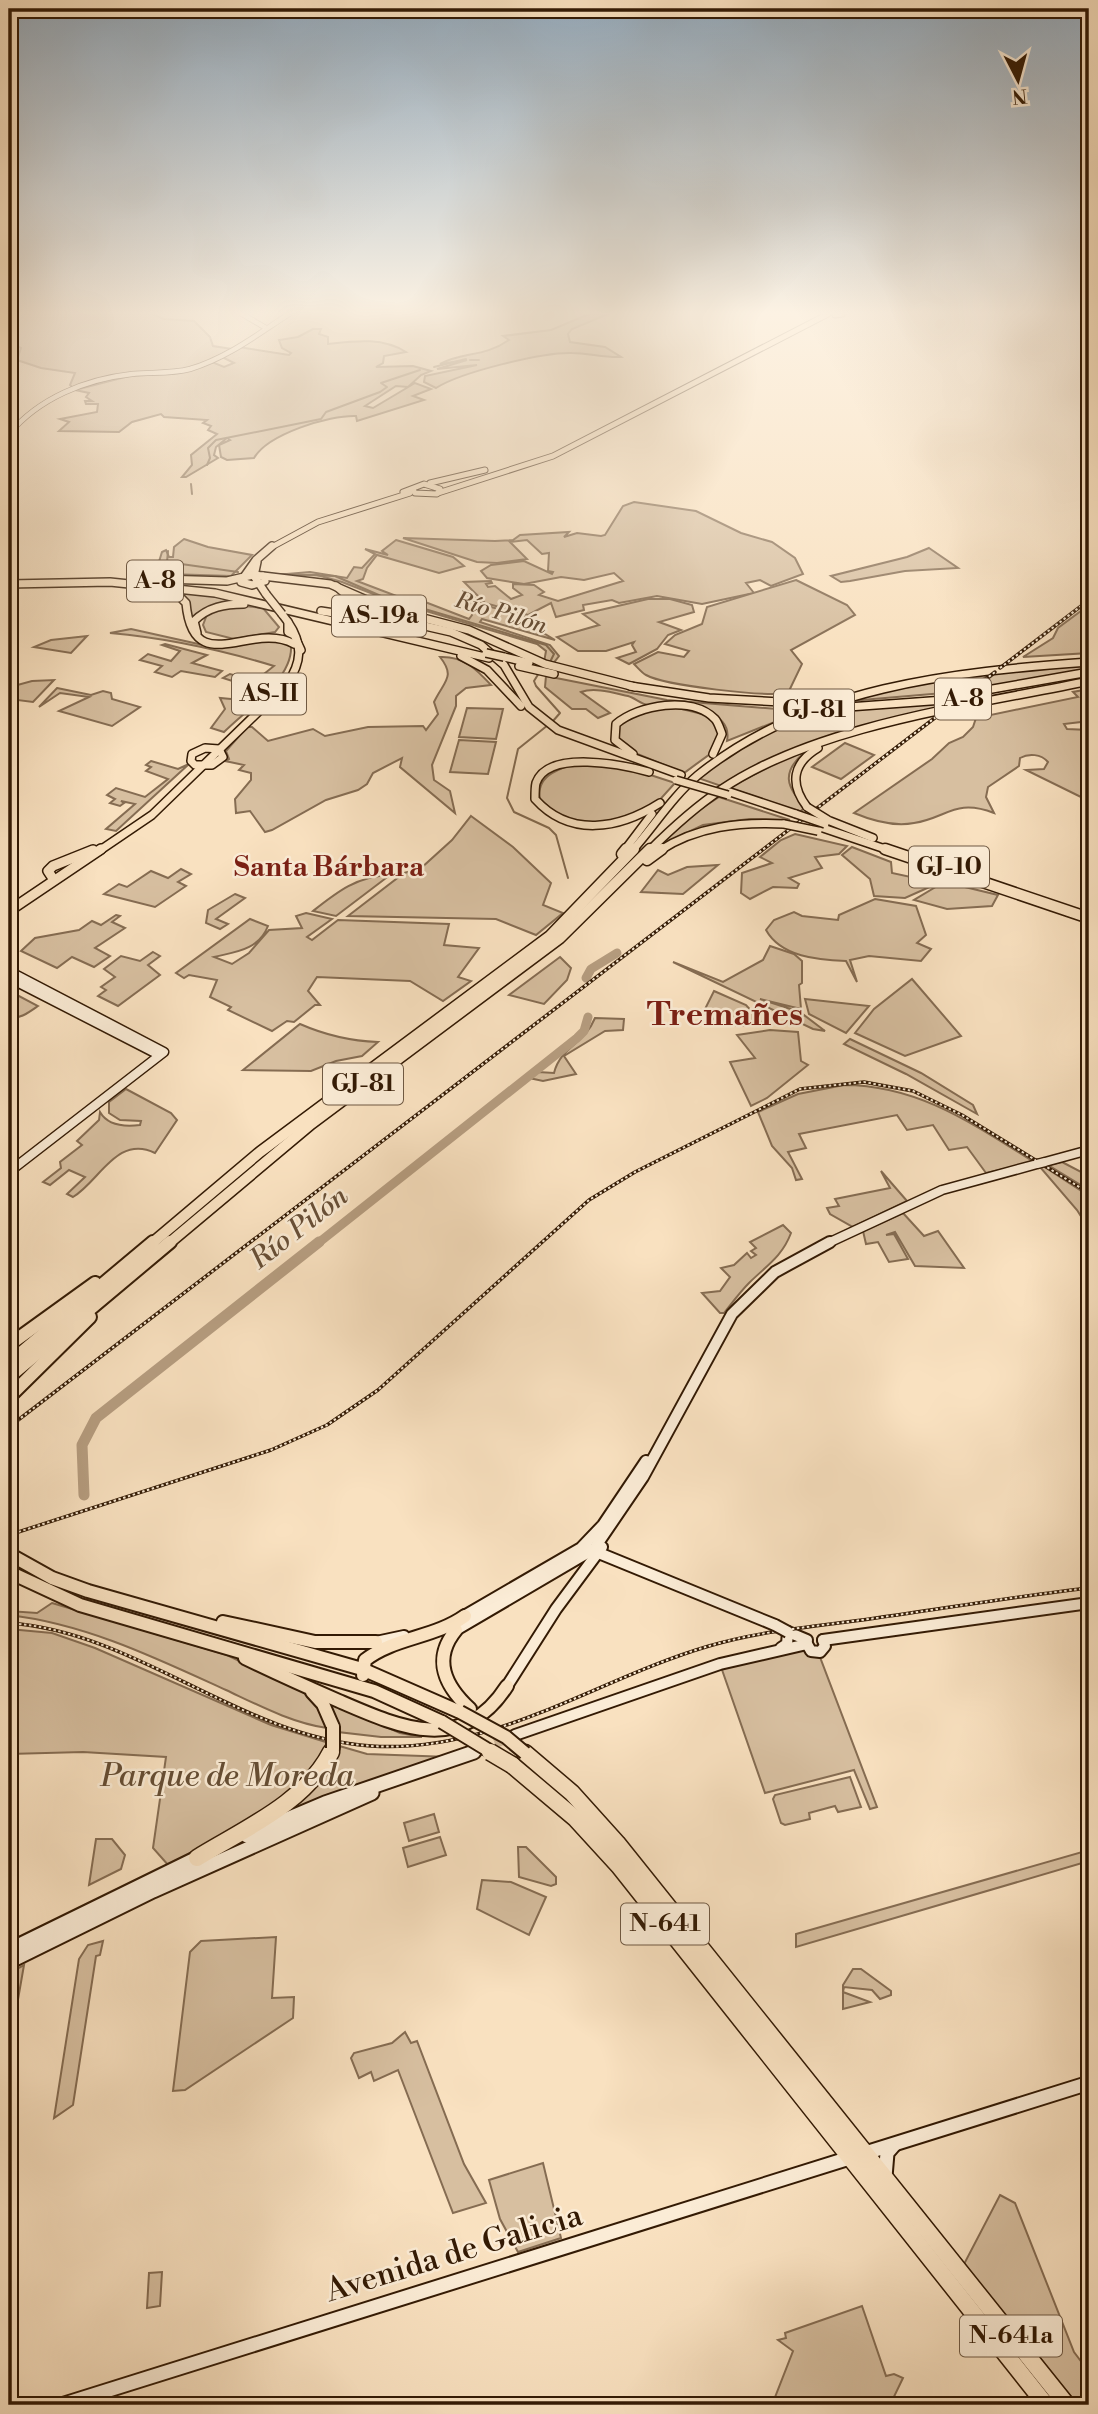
<svg xmlns="http://www.w3.org/2000/svg" width="1098" height="2414" viewBox="0 0 1098 2414" font-family="'Libre Bodoni',serif">
<style>
.green{fill:#d7bfa0;stroke:#856c52;stroke-width:2}
.lines{fill:none;stroke-linecap:round;stroke-linejoin:round}
.stream{stroke:#82694e;stroke-width:2}
.river-far1{stroke:#b69d80;stroke-width:9}
.river{stroke:#b69d80;stroke-width:11}
.secondary-tunnel{stroke:#d1b99a;stroke-width:10;stroke-dasharray:10 5;stroke-linecap:butt}
.secondary-far3-casing{stroke:#331a04;stroke-width:6}
.secondary-far2-casing{stroke:#331a04;stroke-width:11}
.secondary-far1-casing{stroke:#331a04;stroke-width:14}
.secondary-casing{stroke:#331a04;stroke-width:17}
.primary-far1-casing{stroke:#331a04;stroke-width:10}
.primary-casing{stroke:#331a04;stroke-width:12}
.highway-far4-casing{stroke:#331a04;stroke-width:7}
.highway-far3-casing{stroke:#331a04;stroke-width:10}
.highway-far2-casing{stroke:#331a04;stroke-width:13}
.highway-far1-casing{stroke:#331a04;stroke-width:16}
.highway-casing{stroke:#331a04;stroke-width:19}
.secondary-far3{stroke:#fbecd6;stroke-width:4.5}
.secondary-far2{stroke:#fbecd6;stroke-width:8}
.secondary-far1{stroke:#fbecd6;stroke-width:10}
.secondary{stroke:#fbecd6;stroke-width:13}
.primary-far1{stroke:#f9e1c0;stroke-width:7}
.primary{stroke:#f9e1c0;stroke-width:9}
.highway-far4{stroke:#f9e1c0;stroke-width:5}
.highway-far3{stroke:#f9e1c0;stroke-width:7}
.highway-far2{stroke:#f9e1c0;stroke-width:10}
.highway-far1{stroke:#f9e1c0;stroke-width:12}
.highway{stroke:#f9e1c0;stroke-width:16}
.rail-casing{stroke:#331a04;stroke-width:3.5}
.rail{stroke:#fbecd6;stroke-width:2;stroke-dasharray:2.5;stroke-linecap:butt}
.secondary-bridge-far1-casing{stroke:#331a04;stroke-width:11;stroke-linecap:butt}
.secondary-bridge-casing{stroke:#331a04;stroke-width:14;stroke-linecap:butt}
.highway-bridge-far2-casing{stroke:#331a04;stroke-width:10;stroke-linecap:butt}
.highway-bridge-far1-casing{stroke:#331a04;stroke-width:16;stroke-linecap:butt}
.highway-bridge-casing{stroke:#331a04;stroke-width:19;stroke-linecap:butt}
.secondary-bridge-far1{stroke:#fbecd6;stroke-width:8}
.secondary-bridge{stroke:#fbecd6;stroke-width:10}
.highway-bridge-far2{stroke:#f9e1c0;stroke-width:7}
.highway-bridge-far1{stroke:#f9e1c0;stroke-width:12}
.highway-bridge{stroke:#f9e1c0;stroke-width:16}
.labels{text-anchor:middle;dominant-baseline:central;stroke-width:5;stroke-linejoin:round;paint-order:stroke}
.far-water-label{font-size:23px;font-style:italic;fill:#674e36;stroke:#fbecd6}
.shield{fill:#fbecd6;stroke:#6f5943;stroke-width:2}
.shield-label{font-size:24px;font-weight:bold;fill:#331a04}
.far-district-label{font-size:28px;font-weight:bold;fill:#7a1f14;stroke:#fbecd6}
.water-label{font-size:28px;font-style:italic;fill:#674e36;stroke:#fbecd6}
.near-park-label{font-size:32px;font-style:italic;fill:#644c33;stroke:#fbecd6}
.near-street-label{font-size:32px;fill:#331a04;stroke:#fbecd6}
.district-label{font-size:33px;font-weight:bold;fill:#7a1f14;stroke:#fbecd6}
</style>
<rect width="100%" height="100%" fill="#f9e1c0"/>
<filter id="stains"><feTurbulence type="fractalNoise" baseFrequency=".00286" numOctaves="4"/><feColorMatrix values="0 0 0 0 .2 0 0 0 0 .09 0 0 0 0 .02 0 0 0 .5 -.17"/></filter>
<radialGradient id="worn" r=".72"><stop offset=".6" stop-color="#630" stop-opacity="0"/><stop offset="1" stop-color="#630" stop-opacity=".3"/></radialGradient>
<g class="green">
<polygon points="10,314 153,314 164,319 194,321 210,337 213,346 232,349 193,368 140,373 73,388 70,385 75,373 41,368 17,360 21,348 9,342"/>
<path d="M589,314H608L572,329L568,334L570,342L605,347L621,357C605,358 588,353 572,353C543,352 461,372 436,388L424,382L425,376L477,365L437,369L467,360L440,364C464,351 483,358 509,340L503,336L551,330Z"/>
<path d="M313,329H321L319,334L328,337V344C355,341 382,337 406,352L384,356L383,363L376,367L413,366L431,371L421,375L408,387L396,386L365,406L373,408L415,383L431,389L413,396L424,400L357,421L356,416C329,415 268,434 254,458L227,460L221,457L219,445L230,440L227,438L216,447L214,455L218,458L186,477H182L192,465L191,455L217,434L208,430L211,426L203,423L207,420L164,417L161,414L132,422L119,432L59,431L69,422L60,419L97,412L98,404H86L85,401H92L86,397L89,393L75,390L129,376L165,374L212,362L224,367L234,363L222,357L239,347L289,355L291,353L282,348L279,340L298,337Z"/>
<polygon points="634,502 696,511 741,533 772,542 795,558 803,574 771,586 760,580 746,583 754,593 702,604 657,596 619,603 612,600 583,605 584,610 556,617 551,603 528,615 485,603 464,582 491,581 492,583 486,584 488,587 495,586 511,599 522,595 513,588 513,584 534,585 544,592 539,595 558,601 623,581 614,573 584,580 561,577 524,584 487,578 481,571 491,565 524,561 552,574 553,572 548,571 549,553 542,554 527,540 510,542 527,559 497,563 477,562 403,538 495,541 513,540 520,535 569,532 564,537 577,533 601,536 605,535 623,506"/>
<polygon points="184,539 208,547 252,555 231,576 169,574 157,568 162,552 166,550 169,557 173,557 174,547"/>
<polygon points="396,540 453,557 464,566 439,573 377,555 367,568 363,579 357,581 399,597 420,600 469,619 472,615 470,599 462,591 467,591 484,605 538,620 539,629 537,629 555,640 482,619 480,622 550,645 559,656 552,665 544,662 546,651 537,644 389,600 342,582 317,575 275,575 310,572 347,578 354,567 362,568 375,554 365,549 388,555 382,551"/>
<polygon points="929,548 958,568 905,571 850,581 841,582 831,576 907,557"/>
<path d="M796,580L847,605L855,615L791,650L802,664L788,693C767,697 666,686 646,675C642,673 638,668 634,664L658,652L684,657L689,651L665,644L675,635L702,624L707,607Z"/>
<polygon points="173,591 193,591 256,603 229,603 190,623 190,608"/>
<polygon points="648,599 670,599 692,605 694,612 659,622 681,630 668,635 657,649 629,664 617,658 636,652 632,645 634,642 606,651 578,651 557,637 599,625 583,614"/>
<polygon points="234,605 263,608 279,627 275,632 234,639 206,632 203,625 208,612"/>
<polygon points="1089,605 1089,653 1023,657 1053,638 1058,628"/>
<path d="M131,629L212,647L234,646L278,638L291,646C293,679 247,709 224,732L211,728L225,709L220,698L231,699L248,686L223,678L230,674L255,681L274,666C225,651 166,638 110,633Z"/>
<polygon points="87,636 71,653 34,647 51,640"/>
<polygon points="165,644 207,655 192,663 222,671 215,677 181,671 172,677 155,672 162,666 140,660 148,654 171,661 180,651 162,645"/>
<path d="M440,657C464,656 476,669 491,685L466,688L456,696V706L432,765L434,780L450,791L455,813L400,767L402,758L373,773L367,784L358,790L326,800L272,830L265,832L250,811L236,813L235,799L251,780V773L239,770L244,765L225,761L229,759L226,751L247,727H252L268,741L313,729L325,736L368,727L423,726L426,730L438,714L434,702C444,681 456,677 440,657Z"/>
<polygon points="1089,664 1089,669 973,691 997,672"/>
<polygon points="992,672 967,691 850,701 906,686"/>
<path d="M546,676L667,700L802,711L727,741C734,704 671,707 648,705C641,704 635,698 628,696C614,693 595,687 581,692L610,713L598,718L586,709H572L545,687Z"/>
<polygon points="54,680 33,702 9,699 10,687 32,681"/>
<polygon points="57,688 91,695 103,691 111,693 112,699 140,707 112,726 59,711 89,697 60,693 39,707"/>
<path d="M1089,689V721L1064,724L1067,729L1089,730V796L1085,799L1026,770L1044,769L1048,762C1041,754 1029,753 1020,758L1019,766L988,787L986,797L994,813C955,798 947,818 914,823C893,827 873,821 854,813L932,759L949,743L963,737L973,727L976,718L1078,697L1073,692Z"/>
<polygon points="986,698 851,730 721,786 698,778 721,760 781,726 814,713"/>
<polygon points="670,706 706,715 721,729 710,754 684,773 635,753 618,739 618,724 624,717"/>
<polygon points="467,708 503,709 496,739 459,737"/>
<polygon points="459,740 496,742 488,774 450,772"/>
<polygon points="845,743 874,755 841,779 812,767"/>
<path d="M805,752C781,772 786,787 805,807L800,812L729,788L783,759Z"/>
<polygon points="151,761 178,769 189,764 116,831 106,829 135,804 121,801 124,803 120,806 110,803 115,799 107,795 116,788 145,797 168,779 146,771 151,767 146,765"/>
<path d="M573,764L620,765L675,783L656,804L606,825L561,818L540,799C536,777 556,770 573,764Z"/>
<polygon points="719,797 790,820 749,819 703,825 657,847 684,820"/>
<polygon points="471,816 513,847 551,883 543,905 563,913 536,935 496,919 348,916 404,873 420,869 452,840"/>
<polygon points="795,834 847,846 839,854 815,857 822,868 789,878 799,884 797,888 773,887 750,899 741,893 742,873 772,863 760,857 781,840"/>
<polygon points="852,847 891,862 892,873 934,882 934,885 905,898 874,896 870,879 842,855"/>
<polygon points="718,865 683,894 641,892 658,870 668,875 687,867"/>
<polygon points="181,869 191,874 178,882 186,886 155,907 104,894 119,884 127,887 151,871 168,878"/>
<path d="M390,875L336,916L313,911C337,892 357,876 390,875Z"/>
<polygon points="944,882 998,895 992,906 947,909 914,900"/>
<polygon points="235,894 245,898 216,919 228,924 220,929 206,923 208,910"/>
<path d="M875,899L916,906L926,935L917,943L931,949L921,961L869,956L850,960L857,982L846,961C818,960 781,957 766,930L774,920L794,912L802,916L838,920L839,915Z"/>
<path d="M306,913L332,919L307,937L312,940L338,920L449,924L444,945L479,948L458,977L471,981L443,1001L410,981L317,977L308,991L320,1005H315L294,1022L287,1021L272,1031L228,1010L231,1007L210,997L217,980L189,975L184,978L176,973L250,919L268,926C258,951 234,952 214,957L232,964L249,953L269,930L302,928L296,916Z"/>
<polygon points="116,915 120,916 112,922 125,928 95,948 110,956 94,967 72,957 57,968 21,951 35,938 79,930 92,921 101,925"/>
<polygon points="770,946 794,954 802,961 802,983 799,985 801,1009 760,999 800,1012 825,1031 813,1029 673,962 723,982 763,960"/>
<polygon points="153,952 160,956 148,965 160,975 118,1006 98,996 106,990 101,987 115,977 104,969 121,956 140,961"/>
<polygon points="560,957 571,968 567,980 544,1004 509,995"/>
<polygon points="912,979 961,1036 905,1056 855,1033 874,1009"/>
<polygon points="714,991 746,1005 765,1026 717,1025 719,1022 703,1013"/>
<path d="M16,996H19L38,1006C28,1013 20,1019 9,1018V1001Z"/>
<polygon points="805,999 869,1006 846,1033 809,1014"/>
<path d="M595,1018L624,1019L623,1030L605,1031L564,1056L576,1074L543,1081L529,1078L538,1072L554,1073C561,1046 584,1045 595,1018Z"/>
<path d="M300,1024C325,1035 351,1041 378,1042L362,1056L336,1061L311,1071L243,1070Z"/>
<polygon points="770,1030 798,1032 801,1061 808,1065 767,1098 751,1106 730,1062 755,1058 737,1035"/>
<polygon points="850,1039 921,1073 973,1105 977,1114 906,1074 844,1044"/>
<path d="M844,1085C918,1085 973,1124 1034,1162L986,1173L967,1147L949,1150L933,1125L907,1130L897,1115L799,1134L806,1148L788,1152L802,1179L796,1180L792,1168L772,1146L758,1112L798,1094Z"/>
<path d="M126,1089L171,1113L177,1120L155,1153C117,1134 99,1182 73,1197L67,1194L85,1177L69,1170L50,1185L43,1182L61,1168L60,1162L82,1145L77,1141L99,1120L100,1112C108,1126 124,1127 140,1125L141,1121L120,1120L109,1113V1102Z"/>
<polygon points="1062,1162 1089,1176 1089,1190 1048,1165"/>
<polygon points="1043,1166 1089,1196 1089,1229 1077,1210 1040,1167"/>
<polygon points="881,1171 907,1201 853,1227 830,1214 827,1208 839,1206 835,1199 890,1188"/>
<polygon points="903,1213 924,1236 938,1231 964,1268 915,1266 895,1232 886,1235 894,1234 908,1259 889,1262 878,1242 866,1244 863,1231"/>
<path d="M783,1225L791,1233C782,1257 766,1266 749,1283C740,1292 732,1303 724,1313H720L702,1293L720,1291L730,1277L721,1268L734,1265L747,1253L751,1258L756,1255L751,1251L756,1248L750,1242Z"/>
<path d="M52,1603L227,1655L309,1695L318,1704L327,1728C292,1723 258,1705 226,1690C156,1658 86,1624 9,1615V1611L37,1613Z"/>
<polygon points="9,1629 52,1633 95,1648 271,1725 329,1743 367,1754 450,1757 169,1866 153,1848 166,1757 83,1752 9,1754"/>
<polygon points="807,1644 818,1652 877,1807 870,1809 854,1770 765,1793 720,1664"/>
<polygon points="328,1702 400,1733 422,1737 381,1737 338,1732"/>
<polygon points="850,1777 861,1807 838,1812 835,1806 809,1813 810,1819 785,1825 781,1823 773,1799 775,1795"/>
<polygon points="434,1814 439,1832 409,1841 404,1823"/>
<polygon points="440,1837 446,1855 408,1867 403,1848"/>
<polygon points="96,1839 112,1839 125,1855 121,1869 89,1885"/>
<polygon points="518,1847 526,1847 556,1877 556,1884 551,1886 519,1877"/>
<polygon points="1089,1850 1089,1861 796,1947 796,1934"/>
<polygon points="482,1880 511,1882 546,1897 529,1935 477,1909"/>
<polygon points="276,1937 272,1998 294,1997 293,2018 185,2090 173,2091 190,1952 201,1941"/>
<polygon points="103,1941 100,1955 96,1956 73,2105 54,2118 79,1959 88,1945"/>
<polygon points="24,1965 9,2051 9,1973"/>
<polygon points="853,1969 861,1969 891,1991 891,1995 880,1999 872,1990 844,1987 843,1992 870,2002 843,2009 843,1985"/>
<polygon points="405,2032 411,2043 417,2041 464,2164 486,2203 453,2213 398,2070 374,2081 371,2072 359,2078 351,2058 354,2053 392,2043"/>
<polygon points="543,2163 561,2238 518,2252 500,2219 489,2180"/>
<polygon points="1000,2195 1015,2203 1074,2352 1089,2372 1089,2405 1078,2405 963,2266"/>
<polygon points="162,2272 160,2306 147,2308 149,2273"/>
<polygon points="862,2306 886,2376 894,2374 903,2378 890,2405 772,2405 793,2351 778,2340 786,2338 785,2333"/>
</g>
<g class="lines">
<g class="stream">
<polyline points="470,360 479,360"/>
<polyline points="434,367 466,359"/>
<polyline points="207,465 210,458 208,448 216,440 321,419 326,412 380,392 387,387 381,383 420,370"/>
<polyline points="191,484 192,494"/>
<polyline points="168,551 167,562 238,572"/>
<polyline points="276,574 335,576 381,596 546,645 554,654 550,662"/>
<polyline points="539,673 534,681 536,686 560,713 553,721"/>
<polyline points="548,725 518,749 507,798 514,812 549,828 556,835 568,878"/>
</g>
<g class="river-far1">
<polyline points="586,978 591,969 617,953"/>
<polyline points="317,1244 577,1038 584,1031 588,1017"/>
</g>
<polyline class="river" points="84,1495 82,1445 96,1418 319,1242"/>
<polyline class="secondary-tunnel" points="481,1749 510,1737"/>
<g class="secondary-far3-casing">
<g id="secondary-far3">
<polyline points="242,314 266,328"/>
<path d="M9,434C39,398 86,379 132,374C151,372 171,374 190,369C227,358 258,334 289,314"/>
</g>
</g>
<g class="secondary-far2-casing">
<g id="secondary-far2">
<polyline points="9,971 164,1052 9,1172"/>
<polyline points="9,978 159,1055"/>
<polyline points="1045,1162 1089,1150"/>
<polyline points="826,1244 942,1190 1037,1164"/>
</g>
</g>
<g class="secondary-far1-casing">
<g id="secondary-far1">
<polyline points="589,1549 775,1625"/>
<polyline points="464,1616 581,1548 603,1525 646,1461"/>
<polyline points="456,1630 594,1549 643,1477 732,1314 775,1272 830,1242"/>
<polyline points="823,1640 1089,1603"/>
<polyline points="376,1642 404,1636"/>
<polyline points="807,1644 811,1651 820,1652 825,1646 823,1640"/>
<polyline points="781,1648 787,1644 788,1632 807,1640"/>
<polyline points="507,1686 556,1609 602,1547"/>
<polyline points="515,1735 720,1664 807,1644"/>
<polyline points="469,1753 476,1751"/>
</g>
</g>
<g class="secondary-casing">
<g id="secondary">
<polyline points="247,1836 325,1803 474,1752"/>
<polyline points="9,1950 199,1857"/>
<polyline points="9,1962 153,1891 372,1793"/>
<polyline points="885,2177 887,2153 894,2145"/>
<polyline points="61,2405 1089,2083"/>
</g>
</g>
<g class="primary-far1-casing">
<g id="primary-far1">
<polygon points="205,748 219,749 223,757 212,765 195,765 191,761 192,754"/>
<path d="M99,851L152,815L287,684C302,662 303,644 288,622"/>
</g>
</g>
<g class="primary-casing">
<g id="primary">
<polyline points="52,877 48,871 53,866 93,850"/>
<polyline points="9,911 101,849"/>
</g>
</g>
<g class="highway-far4-casing">
<g id="highway-far4">
<polyline points="835,315 842,314"/>
<polyline points="430,483 485,470"/>
<polyline points="403,492 424,484 440,489 437,494 415,493 413,490"/>
<polyline points="438,493 553,456 828,314"/>
<polyline points="270,548 318,522 410,493"/>
</g>
</g>
<g class="highway-far3-casing">
<g id="highway-far3">
<polyline points="257,562 254,576 266,594"/>
<polygon points="253,575 263,576 265,581 252,585 241,582 244,577"/>
<polyline points="263,576 330,584 385,608 469,630 545,664 635,687"/>
<polyline points="162,579 227,581 244,577 256,560 272,546"/>
<polyline points="9,584 110,582 215,593 489,658"/>
<polyline points="336,586 368,613 451,632 481,645 504,665 529,707 558,730 681,775"/>
<path d="M165,590L177,594L186,603C193,681 252,620 294,644"/>
<polyline points="321,611 374,619"/>
<polyline points="282,614 288,622 288,632 294,635 301,650"/>
<path d="M197,633L194,621C208,607 225,604 244,604"/>
<polyline points="461,656 487,670 521,706"/>
<polyline points="504,657 529,663"/>
<polyline points="519,666 554,674"/>
<polyline points="630,686 709,698 818,704"/>
<polyline points="964,694 1089,672"/>
<polyline points="835,708 971,698"/>
<path d="M633,754L615,740L616,724C638,705 692,695 715,719C718,722 720,729 722,734L713,754"/>
<path d="M649,772C624,765 548,749 536,783C535,787 535,794 535,799C570,838 619,829 660,803"/>
<polyline points="730,792 796,814"/>
<path d="M807,807C789,783 793,763 818,748"/>
<polyline points="830,821 873,838"/>
<polyline points="823,828 891,851"/>
<polyline points="624,851 652,814"/>
<path d="M632,851C654,826 673,796 698,775C808,686 953,672 1089,662"/>
<path d="M649,851C672,828 695,807 722,789C818,724 976,705 1089,681"/>
<path d="M659,851C697,826 740,822 784,824"/>
</g>
</g>
<g class="highway-far2-casing">
<g id="highway-far2">
<polyline points="885,849 1089,918"/>
<polyline points="622,854 626,849"/>
<polyline points="647,860 662,849"/>
<polyline points="151,1244 260,1152 550,936 634,849"/>
<polyline points="168,1244 311,1124 560,938 650,849"/>
</g>
</g>
<g class="highway-far1-casing">
<g id="highway-far1">
<polyline points="9,1345 95,1283"/>
<polyline points="9,1363 153,1242"/>
<polyline points="9,1377 170,1242"/>
<polyline points="9,1397 90,1317"/>
<polyline points="9,1554 52,1578 88,1591 362,1669 460,1712"/>
<polyline points="9,1572 80,1605 374,1691 442,1722"/>
<polyline points="223,1622 315,1642 376,1642"/>
<path d="M456,1630C432,1659 445,1686 470,1709"/>
<path d="M245,1658C276,1673 307,1687 339,1701C399,1727 462,1756 507,1686"/>
<path d="M363,1675L365,1660C395,1637 434,1638 465,1616"/>
<polyline points="312,1692 323,1704 333,1727"/>
<polyline points="330,1753 333,1748"/>
</g>
</g>
<g class="highway-casing">
<g id="highway">
<polyline points="525,1753 572,1793 617,1843 1067,2405"/>
<polyline points="512,1765 576,1819 619,1866 1046,2405"/>
<path d="M197,1858C244,1829 305,1803 331,1752"/>
</g>
</g>
<use href="#secondary-far3" class="secondary-far3"/>
<use href="#secondary-far2" class="secondary-far2"/>
<use href="#secondary-far1" class="secondary-far1"/>
<use href="#secondary" class="secondary"/>
<use href="#primary-far1" class="primary-far1"/>
<use href="#primary" class="primary"/>
<use href="#highway-far4" class="highway-far4"/>
<use href="#highway-far3" class="highway-far3"/>
<use href="#highway-far2" class="highway-far2"/>
<use href="#highway-far1" class="highway-far1"/>
<use href="#highway" class="highway"/>
<g class="rail-casing">
<g id="rail">
<polyline points="1000,668 1089,600"/>
<polyline points="973,689 995,672"/>
<polyline points="9,1427 936,717"/>
<polyline points="9,1535 271,1450 327,1425 378,1390 589,1200 635,1172 800,1089 864,1082 913,1091 962,1115 1089,1193"/>
<path d="M9,1623C138,1632 240,1737 371,1746C494,1754 596,1679 709,1646C763,1630 821,1626 876,1618C947,1608 1018,1596 1089,1588"/>
</g>
</g>
<use href="#rail" class="rail"/>
<g class="secondary-bridge-far1-casing">
<polyline id="secondary-bridge-far1" points="1037,1164 1045,1162"/>
</g>
<g class="secondary-bridge-casing">
<polyline id="secondary-bridge" points="775,1625 788,1632"/>
</g>
<g class="highway-bridge-far2-casing">
<g id="highway-bridge-far2">
<polyline points="266,594 282,614"/>
<polyline points="486,653 504,657"/>
<polyline points="818,704 848,703"/>
<polyline points="676,780 728,795"/>
<polyline points="807,807 828,820"/>
<polyline points="796,814 825,824"/>
<polyline points="784,824 818,831"/>
</g>
</g>
<g class="highway-bridge-far1-casing">
<g id="highway-bridge-far1">
<polyline points="460,1712 506,1737 525,1753"/>
<polyline points="442,1722 493,1753"/>
<polyline points="333,1727 333,1748"/>
</g>
</g>
<g class="highway-bridge-casing">
<polyline id="highway-bridge" points="490,1752 512,1765"/>
</g>
<use href="#secondary-bridge-far1" class="secondary-bridge-far1"/>
<use href="#secondary-bridge" class="secondary-bridge"/>
<use href="#highway-bridge-far2" class="highway-bridge-far2"/>
<use href="#highway-bridge-far1" class="highway-bridge-far1"/>
<use href="#highway-bridge" class="highway-bridge"/>
</g>
<linearGradient id="sky" x2="0" y2="1"><stop stop-color="#94abbe"/><stop offset="0.48" stop-color="#fcf2e3"/><stop offset="1" stop-color="#fcf2e3" stop-opacity="0"/></linearGradient>
<rect width="1098" height="652" fill="url(#sky)"/>
<g class="labels">
<g class="far-water-label">
<text transform="translate(501 613) rotate(17)">Río Pilón</text>
</g>
<g class="shield">
<rect x="127" y="560.5" width="56" height="41" rx="5"/>
<rect x="332" y="595.5" width="94" height="41" rx="5"/>
<rect x="232" y="673.5" width="74" height="41" rx="5"/>
<rect x="935" y="678.5" width="56" height="41" rx="5"/>
<rect x="774" y="689.5" width="80" height="41" rx="5"/>
<rect x="909" y="846.5" width="80" height="41" rx="5"/>
<rect x="323" y="1063.5" width="80" height="41" rx="5"/>
<rect x="621" y="1903.5" width="88" height="41" rx="5"/>
<rect x="960" y="2315.5" width="102" height="41" rx="5"/>
</g>
<g class="shield-label">
<text x="155" y="581">A-8</text>
<text x="379" y="616">AS-19a</text>
<text x="269" y="694">AS-II</text>
<text x="963" y="699">A-8</text>
<text x="814" y="710">GJ-81</text>
<text x="949" y="867">GJ-10</text>
<text x="363" y="1084">GJ-81</text>
<text x="665" y="1924">N-641</text>
<text x="1011" y="2336">N-641a</text>
</g>
<g class="far-district-label">
<text x="329" y="867">Santa Bárbara</text>
</g>
<g class="water-label">
<text transform="translate(299 1228) rotate(-38)">Río Pilón</text>
</g>
<g class="near-park-label">
<text x="227" y="1776">Parque de Moreda</text>
</g>
<g class="near-street-label">
<text transform="translate(454 2253) rotate(-17)">Avenida de Galicia</text>
</g>
<g class="district-label">
<text x="725" y="1015">Tremañes</text>
</g>
</g>
<rect width="1098" height="2414" fill="none" stroke="#f9e1c0" stroke-width="35"/>
<rect x="10" y="10" width="1077" height="2393" fill="none" stroke="#331a04" stroke-width="3.5"/>
<rect x="18" y="18" width="1063" height="2379" fill="none" stroke="#331a04" stroke-width="2"/>
<g transform="translate(1018 80) rotate(174)" stroke="#fbecd6" stroke-width="5" paint-order="stroke">
<path d="M0-5L12 26L0 18L-12 26Z" fill="#331a04"/>
<text y="-10" font-size="19" font-weight="bold" text-anchor="middle" fill="#331a04">N</text>
</g>
<rect width="100%" height="100%" filter="url(#stains)"/>
<rect width="100%" height="100%" fill="url(#worn)"/>
</svg>
